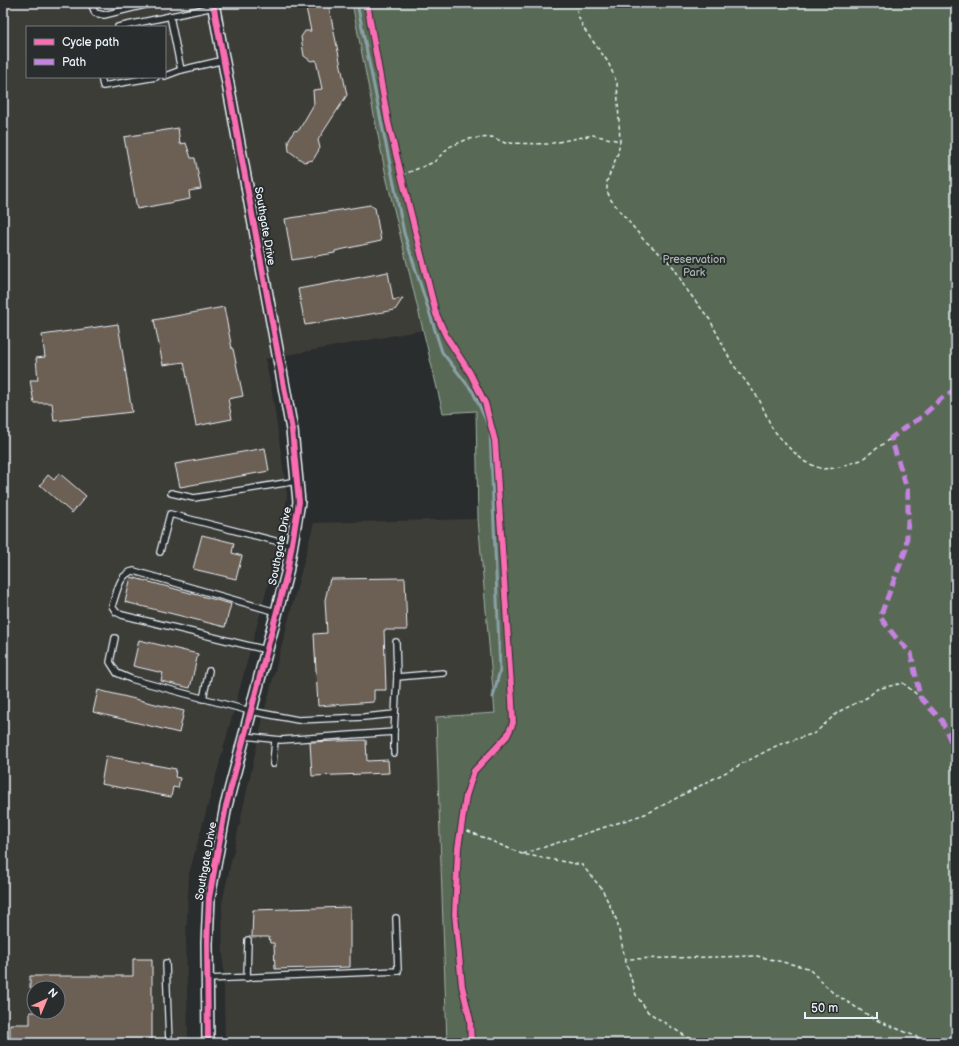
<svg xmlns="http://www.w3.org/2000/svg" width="959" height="1046" viewBox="0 0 959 1046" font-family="'Balsamiq Sans',sans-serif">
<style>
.built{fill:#3e3c39;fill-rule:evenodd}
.green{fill:#596b55;stroke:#a0aea6}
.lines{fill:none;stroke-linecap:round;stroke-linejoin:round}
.stream{stroke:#8ba0a7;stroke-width:3}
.building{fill:#6c5e53;stroke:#e8f1f8}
.lane-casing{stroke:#e8f1f8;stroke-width:8}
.street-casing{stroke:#e8f1f8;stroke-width:14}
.path{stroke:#e8f1f8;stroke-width:1.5;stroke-dasharray:4 3;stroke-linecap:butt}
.lane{stroke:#2a2d2e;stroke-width:5.5}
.street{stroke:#2a2d2e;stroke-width:11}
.quiet{stroke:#c483df;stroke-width:5;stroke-dasharray:10 5;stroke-linecap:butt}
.cycleway-casing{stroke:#2a2d2e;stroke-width:8}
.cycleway{stroke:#f96db3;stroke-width:6}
.labels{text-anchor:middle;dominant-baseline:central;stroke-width:4;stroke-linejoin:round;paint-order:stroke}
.street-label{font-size:11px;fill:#e8f1f8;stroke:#2a2d2e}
.park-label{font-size:11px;fill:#a8b5af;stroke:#2a2d2e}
</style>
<rect width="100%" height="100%" fill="#2a2d2e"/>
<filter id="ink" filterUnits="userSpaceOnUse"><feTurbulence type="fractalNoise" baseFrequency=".025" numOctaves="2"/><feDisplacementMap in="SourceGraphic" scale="8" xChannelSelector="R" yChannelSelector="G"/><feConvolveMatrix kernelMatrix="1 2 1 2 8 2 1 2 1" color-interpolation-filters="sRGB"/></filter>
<g filter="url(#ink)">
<g class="built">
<path d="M3,3H352L386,175L423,330L265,359L272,392L287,494L283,530L189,874L186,938L188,1043H3ZM27,27H165V77H27ZM34,988H58V1012H34Z"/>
<polygon points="478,519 495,713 436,717 447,1043 225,1043 222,903 265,709 314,523"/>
</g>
<polygon class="green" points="352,3 956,3 956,1043 447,1043 436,717 495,713 478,519 476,411 443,413 386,176"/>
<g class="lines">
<polyline class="stream" points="357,3 404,233 442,352 473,392 490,429 500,670 493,697"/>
</g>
<g class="building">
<polygon points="305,3 328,3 347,95 318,140 320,148 313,160 304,162 289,151 288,141 294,131 299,130 314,104 313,90 322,89 316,60 311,61 304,56 301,37 305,31 311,31"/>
<polygon points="178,128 180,144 186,143 191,158 195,158 201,189 189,191 190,199 137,209 124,137"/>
<polygon points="370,205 375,208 381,241 335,251 335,253 292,260 285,219"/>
<polygon points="388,272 393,300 403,298 395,310 305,325 298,289"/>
<polygon points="224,307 232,349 233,349 243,396 228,399 232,419 196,426 184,362 163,365 154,320"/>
<polygon points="118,324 132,412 54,421 52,403 34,403 30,380 38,380 36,358 45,357 42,335"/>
<polygon points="265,448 269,471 180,487 175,464"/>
<polygon points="59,473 86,496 72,513 40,485 48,475 54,480"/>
<polygon points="202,535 234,543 232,553 242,556 236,579 193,569"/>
<polygon points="131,577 231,604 225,627 125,602"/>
<polygon points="405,578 407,630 384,630 386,690 374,690 374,702 318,706 314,634 327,633 325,600 330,579"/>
<polygon points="139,640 198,654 190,688 161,681 163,673 133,666"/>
<polygon points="98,690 184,711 179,733 93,712"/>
<polygon points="366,740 367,761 388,760 389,773 312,776 310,742"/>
<polygon points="106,756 176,769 175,777 180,778 178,788 173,787 171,797 101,784"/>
<polygon points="350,907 350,967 275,969 274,943 270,943 269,937 252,937 253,910"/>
<polygon points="133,959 152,959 152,1043 10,1043 10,1024 30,1024 30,1012 58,1012 58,988 30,988 30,976 133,976"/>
</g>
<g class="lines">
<g class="lane-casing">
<g id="lane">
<polyline points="91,3 95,13 104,15 153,3"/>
<polyline points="170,16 181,70"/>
<polyline points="118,27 214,7"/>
<polyline points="165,76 181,70 224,60"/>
<polyline points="101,77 103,86 156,77"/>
<polyline points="171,493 194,498 297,481"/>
<polyline points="160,552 170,514 291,545"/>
<polyline points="115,638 110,662 117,673 131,679 250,711 298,720 364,717 395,714 397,677 396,642"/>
<path d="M267,650L122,615L116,612L112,606C117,593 119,573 134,571L276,612"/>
<polyline points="397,677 443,673"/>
<polyline points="203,699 209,671"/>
<polyline points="244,736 281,740 394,732 395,714"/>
<polyline points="394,753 394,732"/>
<polyline points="273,764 275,740"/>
<polyline points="166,963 169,1043"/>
<polyline points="247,978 248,940"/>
<polyline points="207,979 398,971 396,918"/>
</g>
</g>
<g class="street-casing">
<polyline id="street" points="208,1043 207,943 209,898 226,806 287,573 299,502 292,430 213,3"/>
</g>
<g class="path">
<polyline points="576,3 578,16 584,29 608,62 617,83 620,141 618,153 607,181 607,191 611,200 643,239 666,259 675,269 684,286 710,320 732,363 759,399 772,428 787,446 805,462 822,469 836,468 861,460 891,438"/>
<polyline points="402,175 434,162 449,147 468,139 492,137 505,143 548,144 593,135 620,141"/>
<polyline points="461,828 522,854 582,865 602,889 617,921 625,959 757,956 808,968 832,992 876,1020 932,1043"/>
<polyline points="523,854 648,813 778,745 815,733 838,712 868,697 877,689 903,683 920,697"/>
<polyline points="625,959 636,995 648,1012 696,1043"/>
</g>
<use href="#lane" class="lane"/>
<use href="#street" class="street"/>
<polyline class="quiet" points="956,389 942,398 919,419 907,426 891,438 908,492 908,521 906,549 880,617 897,639 911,653 920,697 942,721 956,753"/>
<g class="cycleway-casing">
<g id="cycleway">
<polyline points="367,3 388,122 436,314 446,336 470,373 485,403 495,441 512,701 513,723 507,736 474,771 466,796 458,848 455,914 462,986 470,1020 471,1043"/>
<polyline points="208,1043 207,943 209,898 226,806 287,573 299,502 292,430 213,3"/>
</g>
</g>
<use href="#cycleway" class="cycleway"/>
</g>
</g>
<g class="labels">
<g class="street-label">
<text transform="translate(265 226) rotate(80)">Southgate Drive</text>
<text transform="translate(280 546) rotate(-79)">Southgate Drive</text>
<text transform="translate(206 861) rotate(-80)">Southgate Drive</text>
</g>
<g class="park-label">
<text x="694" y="259">Preservation<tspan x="694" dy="13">Park</tspan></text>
</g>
</g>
<rect width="959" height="1046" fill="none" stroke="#2a2d2e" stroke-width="16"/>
<rect x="8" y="8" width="943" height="1030" fill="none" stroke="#e8f1f8" stroke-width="1.5" filter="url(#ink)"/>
<rect x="26" y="26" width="140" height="52" fill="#2a2d2e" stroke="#767b7f"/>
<rect x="34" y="39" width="20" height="6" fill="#f96db3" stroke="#767b7f"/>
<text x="62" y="46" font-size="12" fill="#e8f1f8">Cycle path</text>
<rect x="34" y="59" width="20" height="6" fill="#c483df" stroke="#767b7f"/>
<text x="62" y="66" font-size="12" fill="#e8f1f8">Path</text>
<g transform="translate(46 1000) rotate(44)"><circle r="19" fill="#2a2d2e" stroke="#767b7f"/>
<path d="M0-3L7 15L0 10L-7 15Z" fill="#ff9aa2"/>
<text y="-6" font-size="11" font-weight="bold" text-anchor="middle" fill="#e8f1f8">N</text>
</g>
<path d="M805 1012v6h72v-6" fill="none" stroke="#e8f1f8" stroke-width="2"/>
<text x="811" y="1012" font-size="12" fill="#e8f1f8" stroke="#2a2d2e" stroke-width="3" paint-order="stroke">50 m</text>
</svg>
